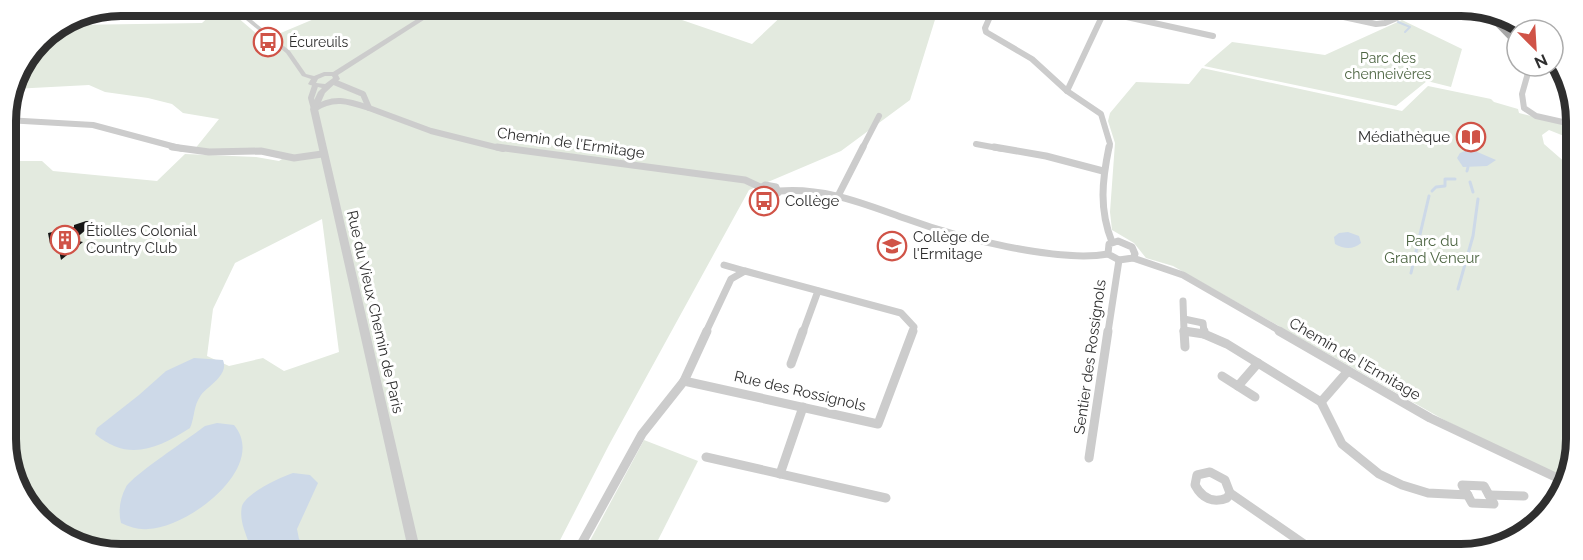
<svg xmlns="http://www.w3.org/2000/svg" width="1583" height="560" viewBox="0 0 1583 560" font-family="Raleway,sans-serif">
<style>
.green{fill:#e3eadf;fill-rule:evenodd}
.water{fill:#cdd9e8}
.lines{fill:none;stroke-linecap:round;stroke-linejoin:round}
.stream-far1{stroke:#cdd9e8;stroke-width:2}
.stream{stroke:#cdd9e8;stroke-width:3}
.building{fill:#161616}
.minor-far2{stroke:#ccc;stroke-width:6}
.minor-far1{stroke:#ccc;stroke-width:7}
.minor{stroke:#ccc;stroke-width:9}
.tertiary{fill:#ccc;fill-rule:evenodd}
.primary{fill:#a7a7a7;fill-rule:evenodd}
.labels{text-anchor:middle;dominant-baseline:central;stroke-width:6;stroke-linejoin:round;paint-order:stroke}
.far-poi-label{font-size:14px;fill:#2f2f2f;stroke:#fff;text-anchor:start}
.far-park-label{font-size:14px;fill:#4d6542;stroke:#fff}
.poi-label{font-size:15px;fill:#2f2f2f;stroke:#fff;text-anchor:start}
.street-label{font-size:15px;fill:#2f2f2f;stroke:#fff}
.park-label{font-size:15px;fill:#4d6542;stroke:#fff}
.rim{fill:none;stroke:#2f2f2f;stroke-width:8}
</style>
<rect width="100%" height="100%" fill="#fff"/>
<g class="green">
<path d="M304,7L647,8L752,44L789,9L938,10L910,100L841,151L749,190L609,445L555,550L85,548L35,514L8,460L7,161H42L53,171L157,181L185,154L256,157L279,161L285,157L249,152L194,150L219,119L183,113L172,104L148,98L105,92L89,85L13,89L18,70L45,35L72,25L202,23L213,13L230,11L264,40L314,19ZM322,219L339,352L284,371L263,358L229,366L207,356L213,309L235,263Z"/>
<polygon points="1402,20 1462,49 1451,87 1427,81 1396,106 1204,66 1232,42 1325,55"/>
<polygon points="1202,68 1402,111 1428,86 1491,99 1494,102 1518,109 1519,113 1576,127 1575,157 1567,144 1569,138 1549,130 1542,135 1544,144 1575,171 1571,475 1568,480 1446,421 1173,266 1146,258 1134,243 1112,230 1110,212 1115,143 1108,121 1110,113 1136,82 1189,84"/>
<polygon points="644,440 698,461 653,550 585,550"/>
</g>
<g class="water">
<polygon points="1467,150 1475,151 1496,160 1487,166 1463,167 1457,158 1460,153"/>
<path d="M1348,232L1359,236L1361,243C1353,250 1344,249 1335,244L1334,237L1339,233Z"/>
<path d="M194,358L223,360C229,375 209,385 201,395C193,406 195,417 190,428C157,449 128,462 95,434L97,428L139,395L166,371Z"/>
<path d="M217,423L234,425C269,467 188,528 148,529C139,530 130,527 121,523C118,511 120,498 126,487C133,475 191,437 205,426Z"/>
<path d="M293,473L310,475L318,483L297,529L299,539L309,549H247L249,543C245,532 239,519 242,506C246,493 281,477 293,473Z"/>
</g>
<g class="lines">
<polyline class="stream-far1" points="1398,22 1410,27 1405,32"/>
<g class="stream">
<polyline points="1467,171 1468,167"/>
<polyline points="1470,182 1473,192"/>
<polyline points="1432,191 1436,187 1445,186 1445,179 1455,179"/>
<polyline points="1411,273 1429,196"/>
<polyline points="1458,289 1473,236 1478,199"/>
</g>
</g>
<polygon class="building" points="86,221 95,222 74,240 83,242 61,260 57,241 50,244 48,233 74,227 74,225"/>
<g class="lines">
<g class="minor-far2">
<polyline points="672,8 696,17 712,9"/>
<polyline points="731,9 753,17"/>
<polyline points="993,10 985,28 986,32 1032,59 1067,91 1101,114 1110,144 1109,149"/>
<polyline points="1316,11 1376,24 1385,23 1411,12"/>
<polyline points="1104,12 1213,36"/>
<polyline points="1530,66 1522,94 1524,108 1536,116 1576,125"/>
<polyline points="334,82 363,94 369,108 431,131 503,149"/>
<path d="M315,86L311,98L314,109C333,96 348,101 369,108"/>
<polyline points="1067,91 1105,10"/>
<polyline points="6,120 93,125 183,149"/>
<polyline points="976,144 1003,149"/>
<polyline points="862,149 879,116"/>
</g>
<g class="minor-far1">
<polyline points="172,147 209,152 261,151 294,158 322,154"/>
<polyline points="497,147 745,180 760,187"/>
<polyline points="994,147 1046,156 1103,171"/>
<path d="M1109,147C1102,181 1099,209 1112,242"/>
<polygon points="765,185 776,187 778,193 771,198 761,196 758,190"/>
<path d="M779,191C825,187 864,204 907,219C956,237 1057,263 1108,254"/>
<polyline points="838,196 863,147"/>
<polygon points="1118,241 1132,247 1135,254 1133,258 1119,260 1108,254 1109,244"/>
<polyline points="1133,258 1183,275 1282,332"/>
<polyline points="724,265 745,271"/>
<polyline points="1183,301 1184,331 1193,332"/>
<polyline points="1184,319 1203,323 1204,332"/>
<polyline points="706,332 731,279 745,271 901,313 914,327 912,332"/>
<polyline points="803,332 818,291"/>
<polyline points="1108,332 1119,260"/>
</g>
<g class="minor">
<polyline points="1184,331 1204,334 1204,331"/>
<polyline points="1184,331 1185,347"/>
<polyline points="1279,331 1430,418 1566,482"/>
<polyline points="1204,334 1227,344 1321,402 1342,444 1379,474 1402,485 1428,493 1468,495"/>
<polyline points="791,364 803,331"/>
<polyline points="1222,376 1255,397"/>
<polyline points="684,381 878,424 913,331"/>
<polyline points="684,381 707,331"/>
<polyline points="1238,386 1258,363"/>
<polyline points="1321,402 1348,371"/>
<polyline points="706,457 886,498"/>
<polyline points="1089,458 1108,331"/>
<path d="M1210,472L1225,480L1230,493L1227,498C1213,504 1202,498 1195,485L1197,475Z"/>
<polyline points="780,474 803,407"/>
<polygon points="1462,485 1484,486 1494,504 1472,503"/>
<polyline points="1230,493 1317,553"/>
<polyline points="1489,495 1524,496"/>
<polyline points="578,550 642,434 684,381"/>
<polyline points="735,551 759,549 767,551"/>
</g>
<path class="tertiary" d="M229,6L236,7L290,51L306,74L314,76L324,72H333L436,7H444L338,75L340,79L325,93L318,109L420,549H408L310,109L318,92L322,88L310,85L308,84L311,79L302,76L286,53ZM325,76H332L333,78L325,84L316,83L318,79Z"/>
<g class="primary">
<polygon points="1482,12 1491,12 1517,38 1517,46 1514,45"/>
<polygon points="1553,58 1554,58 1556,63 1553,64"/>
</g>
</g>
<defs>
<g id="bus-ring" transform="scale(1.5)"><circle r="9.5" fill="#fff" stroke="#d05347" stroke-width="1.5"/><path d="M-5-6H5V4H4V6H2V4H-2V6H-4V4H-5ZM-3.5-4V0h7V-4ZM-3.5 1.2v1.5H-2V1.2ZM2 1.2v1.5H3.5V1.2Z" fill="#d05347"/></g>
<g id="library-ring" transform="scale(1.5)"><circle r="9.5" fill="#fff" stroke="#d05347" stroke-width="1.5"/><path d="M-6-4Q-3-5.5-.7-3.5V5Q-3 3-6 4ZM6-4Q3-5.5 .7-3.5V5Q3 3 6 4Z" fill="#d05347"/></g>
<g id="building-ring" transform="scale(1.5)"><circle r="9.5" fill="#fff" stroke="#d05347" stroke-width="1.5"/><path d="M-4-6H4V6H1V3H-1V6H-4ZM-2.5-4.3h1.7v1.8h-1.7ZM.8-4.3h1.7v1.8H.8ZM-2.5-1h1.7V.8h-1.7ZM.8-1h1.7V.8H.8Z" fill="#d05347"/></g>
<g id="school-ring" transform="scale(1.5)"><circle r="9.5" fill="#fff" stroke="#d05347" stroke-width="1.5"/><path d="M0-5L7-2L0 1L-7-2ZM-4 1L0 2.5L4 1V4Q0 6-4 4Z" fill="#d05347"/></g>
</defs>
<g fill-rule="evenodd">
<use href="#bus-ring" x="268" y="42"/>
<use href="#library-ring" x="1471" y="137"/>
<use href="#bus-ring" x="764" y="201"/>
<use href="#building-ring" x="65" y="240"/>
<use href="#school-ring" x="892" y="246"/>
</g>
<g class="labels">
<g class="far-poi-label">
<text x="289" y="42">Écureuils</text>
</g>
<g class="far-park-label">
<text x="1388" y="58">Parc des<tspan x="1388" dy="16">chenneivères</tspan></text>
</g>
<g class="poi-label">
<text x="1450" y="137" text-anchor="end">Médiathèque</text>
<text x="785" y="201">Collège</text>
<text x="86" y="231">Étiolles Colonial<tspan x="86" dy="17">Country Club</tspan></text>
<text x="913" y="237">Collège de<tspan x="913" dy="17">l'Ermitage</tspan></text>
</g>
<g class="street-label">
<text transform="translate(571 143) rotate(8)">Chemin de l'Ermitage</text>
<text transform="translate(375 312) rotate(77)">Rue du Vieux Chemin de Paris</text>
<text transform="translate(1090 357) rotate(-82)">Sentier des Rossignols</text>
<text transform="translate(1355 359) rotate(30)">Chemin de l'Ermitage</text>
<text transform="translate(800 391) rotate(13)">Rue des Rossignols</text>
</g>
<g class="park-label">
<text x="1432" y="241">Parc du<tspan x="1432" dy="17">Grand Veneur</tspan></text>
</g>
</g>
<path d="M0 0H1583V560H0ZM121 16H1461A105 105 0 0 1 1566 121V439A105 105 0 0 1 1461 544H121A105 105 0 0 1 16 439V121A105 105 0 0 1 121 16Z" fill="#fff" fill-rule="evenodd"/>
<path class="rim" d="M121 16H1461A105 105 0 0 1 1566 121V439A105 105 0 0 1 1461 544H121A105 105 0 0 1 16 439V121A105 105 0 0 1 121 16Z"/>
<g transform="translate(1535 48) rotate(156)"><circle r="28" fill="#ffffff" stroke="#acacac" stroke-width="1.5"/>
<path d="M0-4.5L10 22L0 15L-10 22Z" fill="#d05347"/>
<text y="-9" font-size="16" font-weight="bold" text-anchor="middle" fill="#2f2f2f">N</text>
</g>
</svg>
